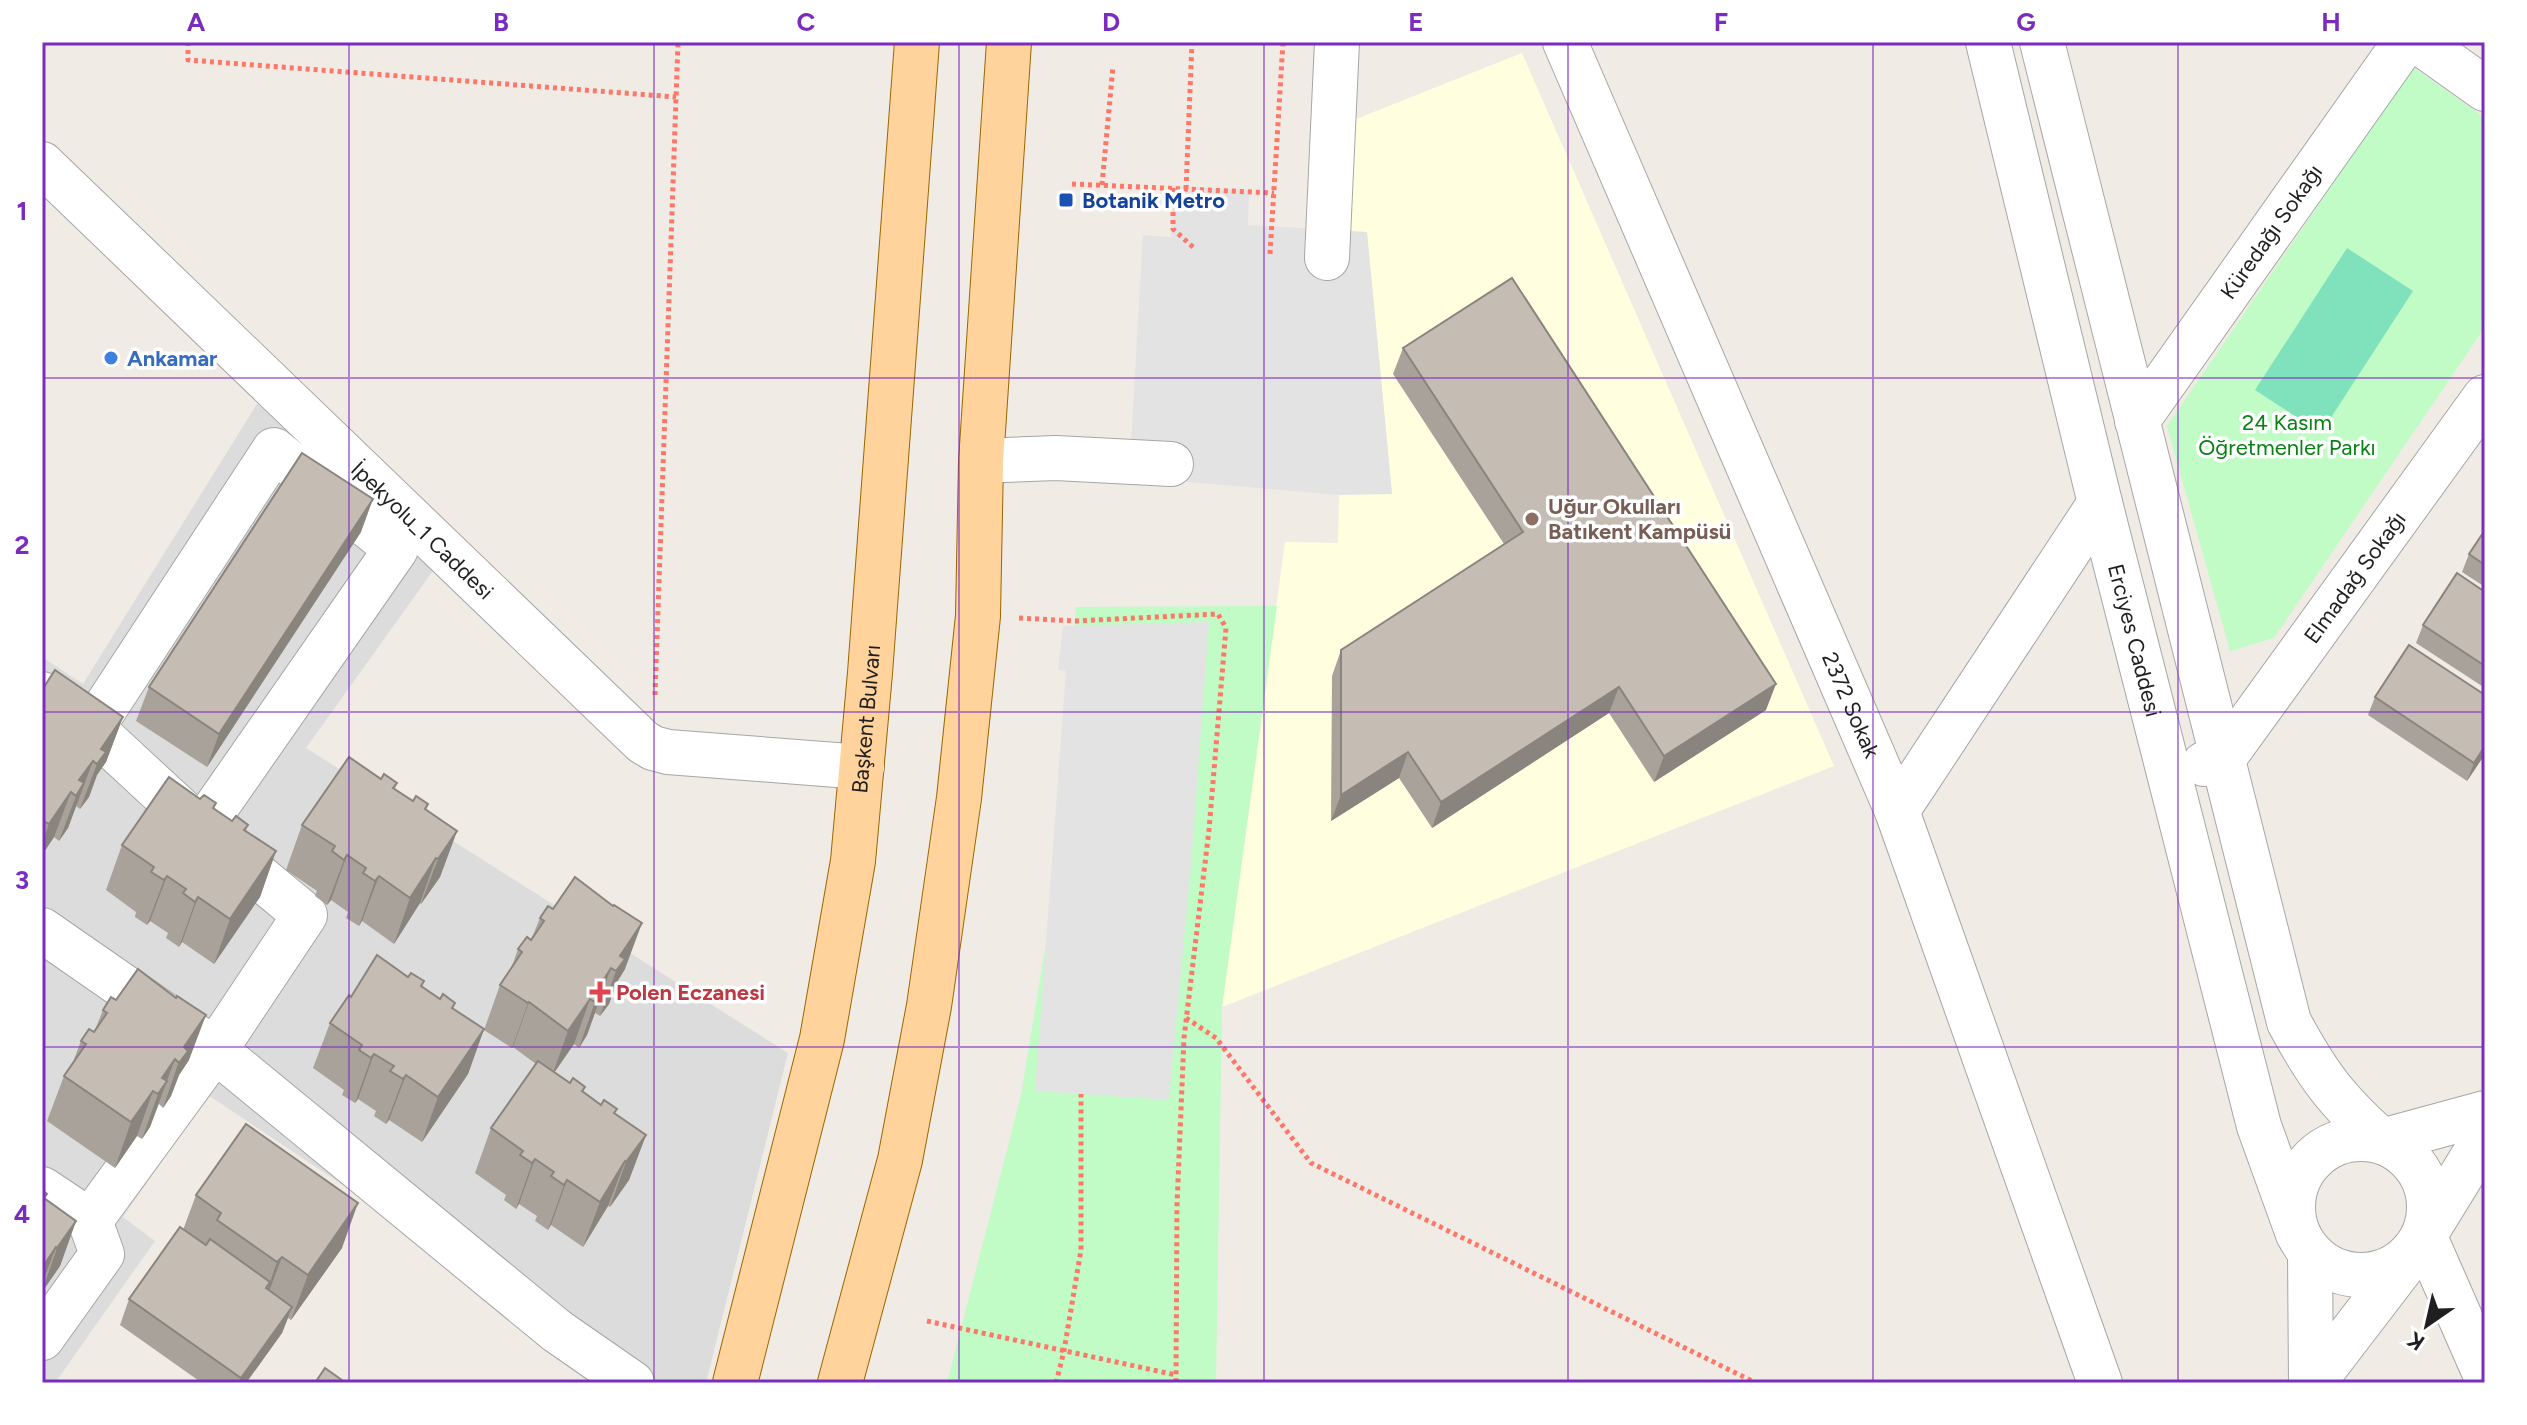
<svg xmlns="http://www.w3.org/2000/svg" width="2527" height="1425" viewBox="0 0 2527 1425" font-family="Figtree,sans-serif">
<style>
.residential{fill:#dddcdc}
.education{fill:#ffffdf}
.park{fill:#c1fbc5}
.pitch{fill:#80e2bc}
.parking{fill:#e3e3e3}
.lines{fill:none;stroke-linecap:round;stroke-linejoin:round}
.minor-casing{stroke:#a6a6a6;stroke-width:46}
.major-casing{stroke:#9a6600;stroke-width:46}
.path{stroke:#fe7768;stroke-width:5;stroke-dasharray:4 4;stroke-linecap:butt}
.minor{stroke:#fff;stroke-width:44}
.major{stroke:#ffd39b;stroke-width:44}
.wall{fill:#a9a29b}
.shaded-wall{fill:#8a847e}
.building{fill:#c5bcb4;stroke:#8a847e;stroke-width:2}
.grid{fill:none;stroke:#7b2cbf;stroke-width:2;stroke-opacity:0.55}
.transit-dot{fill:#1a4fb4;stroke:#fff;stroke-width:3}
.shop-dot{fill:#3f7fe0;stroke:#fff;stroke-width:3}
.education-dot{fill:#8d6e63;stroke:#fff;stroke-width:3}
.health-dot{fill:#e0444e;stroke:#fff;stroke-width:3}
.labels{text-anchor:middle;dominant-baseline:central;stroke-width:7;stroke-linejoin:round;paint-order:stroke}
.transit-label{font-size:22px;font-weight:bold;fill:#164399;stroke:#fff;text-anchor:start}
.street-label{font-size:22px;fill:#1f1f1f;stroke:#fff}
.shop-label{font-size:22px;font-weight:bold;fill:#366cbe;stroke:#fff;text-anchor:start}
.park-label{font-size:22px;fill:#088212;stroke:#fff}
.education-label{font-size:22px;font-weight:bold;fill:#785e54;stroke:#fff;text-anchor:start}
.health-label{font-size:22px;font-weight:bold;fill:#be3a42;stroke:#fff;text-anchor:start}
.neatline{fill:none;stroke:#7b2cbf;stroke-width:3}
.grid-label{font-size:26px;text-anchor:middle;font-weight:bold;fill:#7b2cbf}
</style>
<rect width="100%" height="100%" fill="#f0ece5"/>
<polygon class="residential" points="265,391 440,561 306,748 788,1053 706,1383 640,1383 208,1095 123,1217 155,1241 55,1383 42,1383 42,657 83,684"/>
<polygon class="education" points="1522,53 1834,766 1222,1007 1285,542 1338,543 1339,495 1392,493 1367,233 1338,230 1346,123"/>
<g class="park">
<polygon points="2413,67 2485,118 2485,327 2274,638 2230,651 2167,426"/>
<polygon points="1277,606 1222,1007 1216,1383 947,1383 1021,1095 1058,869 1076,607"/>
</g>
<polygon class="pitch" points="2347,248 2413,291 2321,433 2255,390"/>
<g class="parking">
<polygon points="1174,186 1249,190 1248,225 1367,232 1392,494 1339,495 1129,477 1143,235 1171,237"/>
<polygon points="1209,622 1191,865 1169,1100 1035,1091 1066,671 1058,670 1063,626"/>
</g>
<g class="lines">
<g class="minor-casing">
<g id="minor">
<path id="s1" d="M1565,42L1897,811L2100,1383"/>
<path id="s2" d="M1988,42L2100,503L2259,1126L2298,1234"/>
<path d="M2042,42L2289,1022C2318,1076 2337,1101 2382,1141L2485,1113"/>
<polyline points="2419,42 2485,89"/>
<path id="s3" d="M42,164L643,742L653,748L668,752L862,767"/>
<polyline points="1327,258 1337,42"/>
<path id="s4" d="M2137,421L2405,42"/>
<polyline points="981,461 1056,458 1171,464"/>
<polyline points="42,694 92,728 274,450 396,549 201,829"/>
<path id="s5" d="M2204,764L2223,759L2485,397"/>
<polyline points="1897,811 2100,503"/>
<polyline points="42,930 215,1050 557,1331 632,1383"/>
<circle cx="2361" cy="1207" r="68"/>
<polyline points="42,1189 90,1221 215,1050 305,915 201,829 92,728"/>
<polyline points="2426,1233 2485,1137"/>
<polyline points="2424,1235 2485,1374"/>
<polyline points="2310,1253 2311,1383"/>
<polyline points="42,1338 102,1254 90,1221"/>
<polyline points="2313,1383 2408,1259"/>
</g>
</g>
<g class="major-casing">
<g id="major">
<path id="s6" d="M735,1383L822,1039L853,861L870,673L917,42"/>
<polyline points="840,1383 900,1160 929,1006 959,798 978,616 981,461 1009,42"/>
</g>
</g>
<g class="path">
<polyline points="188,42 188,60 676,97"/>
<polyline points="1072,184 1274,193"/>
<polyline points="1102,185 1113,66"/>
<polyline points="1173,188 1173,229 1194,248"/>
<polyline points="1186,189 1192,42"/>
<polyline points="1270,254 1283,42"/>
<polyline points="1019,618 1075,621 1218,614 1226,628 1209,830 1184,1038 1177,1205 1176,1383"/>
<polyline points="655,695 678,42"/>
<polyline points="1186,1018 1216,1038 1311,1163 1756,1383"/>
<polyline points="927,1321 1176,1375"/>
<polyline points="1056,1383 1064,1351 1081,1250 1081,1094"/>
</g>
<use href="#minor" class="minor"/>
<use href="#major" class="major"/>
</g>
<g class="wall">
<polygon points="1403,348 1766,710 1654,782 1609,713 1432,828 1399,778 1331,821 1332,676 1341,650 1504,544 1393,374"/>
<polygon points="2485,530 2485,587 2462,572 2469,554"/>
<polygon points="361,532 207,767 136,721 149,687"/>
<polygon points="2485,592 2485,688 2416,643 2423,625"/>
<polygon points="42,690 123,717 106,762 97,775 89,797 80,809 76,806 68,828 59,841 54,837 42,855"/>
<polygon points="2485,695 2485,754 2467,781 2368,715 2375,697"/>
<polygon points="381,779 397,783 395,789 413,801 428,804 426,810 457,831 440,877 421,904 420,903 394,944 362,921 359,926 346,918 348,912 331,900 327,905 315,896 317,891 286,870 302,825"/>
<polygon points="200,799 216,803 214,809 232,821 248,825 246,831 276,851 260,897 214,964 182,942 179,947 166,938 168,933 150,921 147,925 135,917 136,912 106,890 122,845"/>
<polygon points="540,918 625,969 617,982 609,1004 600,1016 595,1013 587,1035 579,1048 574,1044 554,1072 570,1083 585,1087 583,1092 646,1135 629,1180 610,1207 608,1206 583,1247 551,1225 548,1230 535,1221 537,1216 519,1204 516,1209 504,1200 506,1195 475,1173 491,1128 536,1064 513,1047 512,1048 484,1030 500,985 511,969 518,949 531,940"/>
<polygon points="408,977 424,981 422,987 440,999 455,1003 453,1008 484,1029 468,1074 422,1142 389,1120 386,1124 374,1116 376,1111 358,1099 355,1103 342,1095 344,1090 313,1068 330,1023 351,997"/>
<polygon points="103,1010 189,1060 179,1075 171,1096 163,1108 159,1104 158,1106 150,1127 142,1139 137,1136 115,1168 47,1121 64,1076 73,1062 81,1041 95,1030"/>
<polygon points="42,1190 47,1194 45,1199 76,1221 60,1266 42,1292"/>
<polygon points="196,1195 342,1248 291,1320 288,1318 282,1333 246,1383 202,1383 120,1325 129,1299 183,1230"/>
</g>
<g class="shaded-wall">
<polygon points="373,499 361,532 207,767 219,734"/>
<polygon points="1776,684 1766,710 1654,782 1664,756"/>
<polygon points="1619,687 1609,713 1432,828 1441,802"/>
<polygon points="123,717 106,762 97,775 89,797 80,809 97,764 101,749"/>
<polygon points="2485,746 2485,754 2467,781 2474,763"/>
<polygon points="1408,752 1399,778 1331,821 1341,795"/>
<polygon points="93,761 68,828 59,841 76,796 79,780"/>
<polygon points="71,792 54,837 42,855 42,843 49,824"/>
<polygon points="457,831 440,877 421,904 438,859"/>
<polygon points="276,851 260,897 214,964 230,919"/>
<polygon points="347,855 331,900 327,905 344,860"/>
<polygon points="436,858 420,903 394,944 410,898"/>
<polygon points="167,876 150,921 147,925 164,880"/>
<polygon points="379,876 362,921 359,926 375,881"/>
<polygon points="198,897 182,942 179,947 195,902"/>
<polygon points="642,923 625,969 617,982 609,1004 600,1016 616,971 620,956"/>
<polygon points="611,968 587,1035 579,1048 595,1002 599,987"/>
<polygon points="590,999 574,1044 552,1076 568,1031"/>
<polygon points="529,1002 513,1047 512,1048 528,1003"/>
<polygon points="206,1015 189,1060 179,1075 171,1096 163,1108 184,1047"/>
<polygon points="484,1029 468,1074 422,1142 438,1097"/>
<polygon points="374,1054 358,1099 355,1103 371,1058"/>
<polygon points="175,1059 150,1127 142,1139 158,1094 162,1078"/>
<polygon points="406,1075 389,1120 386,1124 403,1079"/>
<polygon points="153,1091 137,1136 115,1168 131,1122"/>
<polygon points="646,1135 629,1180 610,1207 626,1162"/>
<polygon points="535,1159 519,1204 516,1209 532,1163"/>
<polygon points="625,1161 608,1206 583,1247 600,1202"/>
<polygon points="567,1180 551,1225 548,1230 564,1185"/>
<polygon points="358,1203 342,1248 291,1320 308,1275"/>
<polygon points="76,1221 60,1266 42,1292 57,1248"/>
<polygon points="56,1247 42,1284 42,1268"/>
<polygon points="282,1257 265,1302 261,1308 277,1262"/>
<polygon points="292,1307 282,1333 246,1383 239,1383 241,1378"/>
</g>
<g class="building">
<polygon points="1512,278 1776,684 1664,756 1619,687 1441,802 1408,752 1341,795 1341,650 1523,532 1403,348"/>
<polygon points="302,453 373,499 219,734 149,687"/>
<polygon points="2485,530 2485,565 2469,554"/>
<polygon points="2457,573 2485,592 2485,666 2423,625"/>
<polygon points="2409,645 2485,695 2485,746 2474,763 2375,697"/>
<polygon points="55,670 123,717 101,749 106,752 97,764 93,761 79,780 84,783 76,796 71,792 49,824 42,820 42,690"/>
<polygon points="349,757 381,779 384,774 397,783 393,788 413,801 416,796 428,804 425,809 457,831 438,859 436,858 410,898 379,876 375,881 363,873 366,868 347,855 344,860 332,851 335,846 302,825"/>
<polygon points="169,777 200,799 204,795 216,803 213,808 232,821 236,816 248,825 244,830 276,851 230,919 198,897 195,902 183,893 186,889 167,876 164,880 151,872 154,867 122,845"/>
<polygon points="575,877 613,906 614,905 642,923 620,956 625,959 616,971 611,968 599,987 603,990 595,1002 590,999 568,1031 529,1002 528,1003 500,985 522,952 518,949 527,937 531,940 544,921 540,918 548,906 553,909"/>
<polygon points="377,955 408,977 411,973 424,981 421,986 440,999 443,994 455,1003 452,1008 484,1029 438,1097 406,1075 403,1079 390,1071 394,1066 374,1054 371,1058 359,1050 362,1045 330,1023 349,995 351,997"/>
<polygon points="138,969 176,998 177,996 206,1015 184,1047 188,1051 179,1063 175,1059 162,1078 167,1081 158,1094 153,1091 131,1122 64,1076 86,1044 81,1041 89,1029 94,1032 107,1013 103,1010 111,997 116,1000"/>
<polygon points="538,1061 570,1083 573,1078 585,1087 582,1091 601,1105 604,1100 617,1109 614,1113 646,1135 626,1162 625,1161 600,1202 567,1180 564,1185 551,1176 554,1172 535,1159 532,1163 520,1155 523,1151 491,1128"/>
<polygon points="246,1124 358,1203 308,1275 282,1257 277,1262 217,1220 221,1213 196,1195"/>
<polygon points="42,1190 47,1194 44,1198 76,1221 57,1248 56,1247 42,1268"/>
<polygon points="180,1227 206,1245 210,1239 270,1282 266,1288 292,1307 241,1378 129,1299"/>
<polygon points="325,1368 346,1383 315,1383"/>
</g>
<path class="grid" d="M349,42V1383M654,42V1383M959,42V1383M1264,42V1383M1568,42V1383M1873,42V1383M2178,42V1383M42,378H2485M42,712H2485M42,1047H2485"/>
<rect class="transit-dot" x="1058" y="192" width="16" height="16" rx="4"/>
<circle class="shop-dot" cx="111" cy="358" r="8"/>
<circle class="education-dot" cx="1532" cy="519" r="8"/>
<path class="health-dot" d="M596 980h8v8h8v8h-8v8h-8v-8h-8v-8h8z"/>
<g class="labels">
<g class="transit-label">
<text x="1082" y="200">Botanik Metro</text>
</g>
<g class="street-label">
<text stroke="none"><textPath href="#s4" startOffset="232">Küredağı Sokağı</textPath></text>
<text stroke="none"><textPath href="#s3" startOffset="528">İpekyolu_1 Caddesi</textPath></text>
<text stroke="none"><textPath href="#s5" startOffset="244">Elmadağ Sokağı</textPath></text>
<text stroke="none"><textPath href="#s2" startOffset="616">Erciyes Caddesi</textPath></text>
<text stroke="none"><textPath href="#s1" startOffset="722">2372 Sokak</textPath></text>
<text stroke="none"><textPath href="#s6" startOffset="678">Başkent Bulvarı</textPath></text>
</g>
<g class="shop-label">
<text x="127" y="358">Ankamar</text>
</g>
<g class="park-label">
<text x="2287" y="422">24 Kasım<tspan x="2287" dy="25">Öğretmenler Parkı</tspan></text>
</g>
<g class="education-label">
<text x="1548" y="506">Uğur Okulları<tspan x="1548" dy="25">Batıkent Kampüsü</tspan></text>
</g>
<g class="health-label">
<text x="616" y="992">Polen Eczanesi</text>
</g>
</g>
<rect width="2527" height="1425" fill="none" stroke="#ffffff" stroke-width="88"/>
<g transform="translate(2427 1325) rotate(214)" stroke="#ffffff" stroke-width="6" paint-order="stroke">
<path d="M0-6L14 30L0 20L-14 30Z" fill="#1f1f1f"/>
<text y="-12" font-size="22" font-weight="bold" text-anchor="middle" fill="#1f1f1f">K</text>
</g>
<rect x="44" y="44" width="2439" height="1337" class="neatline"/>
<g class="grid-label">
<text x="196" y="31">A</text>
<text x="501" y="31">B</text>
<text x="806" y="31">C</text>
<text x="1111" y="31">D</text>
<text x="1416" y="31">E</text>
<text x="1721" y="31">F</text>
<text x="2026" y="31">G</text>
<text x="2331" y="31">H</text>
<text x="22" y="220">1</text>
<text x="22" y="554">2</text>
<text x="22" y="889">3</text>
<text x="22" y="1223">4</text>
</g>
</svg>
